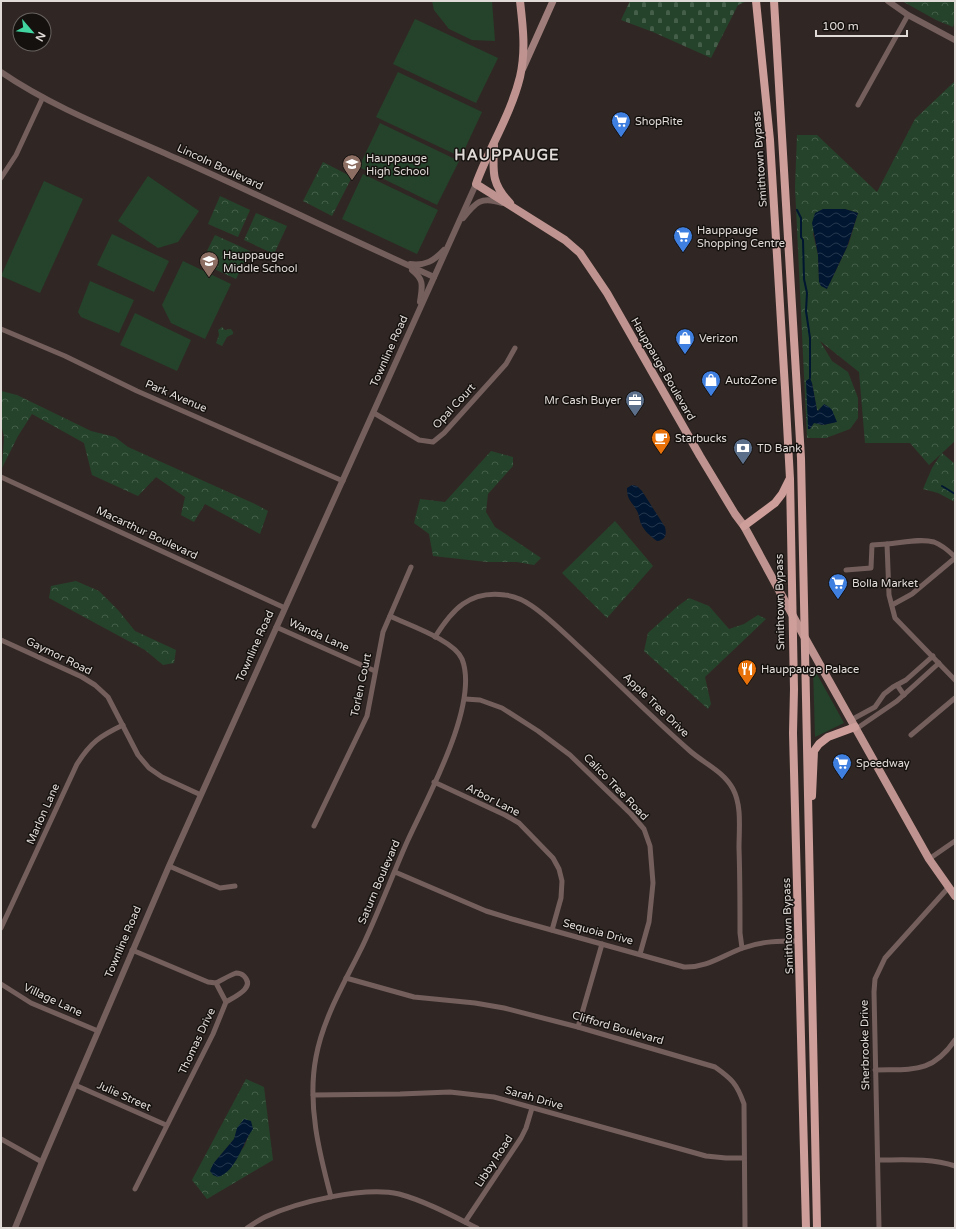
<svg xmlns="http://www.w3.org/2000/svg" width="956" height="1229" viewBox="0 0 956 1229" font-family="'Varela Round',sans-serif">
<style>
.grass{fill:#25432b}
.forest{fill:url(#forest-crowns);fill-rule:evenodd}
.cemetery{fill:url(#cemetery-stones)}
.water{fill:url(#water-waves)}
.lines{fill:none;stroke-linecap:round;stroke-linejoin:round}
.stream{stroke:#001631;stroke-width:2}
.minor{stroke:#745f5d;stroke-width:5}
.tertiary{stroke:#745f5d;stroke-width:6}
.secondary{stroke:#9e7d7a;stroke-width:7}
.primary{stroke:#bf9490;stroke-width:8}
.trunk{stroke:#ce9e9a;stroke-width:8}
.labels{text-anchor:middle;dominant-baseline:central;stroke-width:3;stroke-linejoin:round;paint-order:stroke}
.poi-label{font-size:11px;fill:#e1dbd8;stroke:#15110f;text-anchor:start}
.street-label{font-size:11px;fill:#e1dbd8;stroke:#15110f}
.district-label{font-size:15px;font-weight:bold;letter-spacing:1px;fill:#e1dbd8;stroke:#15110f}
</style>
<defs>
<pattern id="forest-crowns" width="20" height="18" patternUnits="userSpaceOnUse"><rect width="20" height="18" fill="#25432b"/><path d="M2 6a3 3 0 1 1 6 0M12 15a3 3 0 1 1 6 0" fill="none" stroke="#445e49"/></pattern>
<pattern id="cemetery-stones" width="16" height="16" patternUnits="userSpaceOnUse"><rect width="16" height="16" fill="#25432b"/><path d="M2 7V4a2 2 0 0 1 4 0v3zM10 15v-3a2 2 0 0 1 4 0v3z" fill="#445e49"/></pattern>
<pattern id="water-waves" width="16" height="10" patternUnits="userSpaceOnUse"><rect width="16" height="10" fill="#001631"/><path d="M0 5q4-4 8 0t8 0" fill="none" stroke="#25374e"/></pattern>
</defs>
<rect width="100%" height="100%" fill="#302724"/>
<g class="grass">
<polygon points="432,1 492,1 495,41 472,40 449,29 434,10"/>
<polygon points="415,19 498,58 476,103 393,64"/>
<polygon points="398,72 482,112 461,157 376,117"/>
<polygon points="380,123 459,161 437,205 359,167"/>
<polygon points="363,174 438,210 417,254 342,219"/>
<polygon points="148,176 199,211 178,242 158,248 118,221"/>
<polygon points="44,181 83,199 40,293 1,276"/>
<polygon points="112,234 169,261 154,292 97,265"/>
<polygon points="183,261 231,284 205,339 171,323 162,305"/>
<polygon points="90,281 134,300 119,333 81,317 78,312"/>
<polygon points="135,313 191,340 177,371 120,345"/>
<polygon points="813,667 844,723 815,737"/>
</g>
<g class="forest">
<polygon points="902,1 955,1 955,20 953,27 936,20"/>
<path d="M955,81V441L942,453L955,464V502L938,493L923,489L932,468L941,454L929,465L910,443H865L859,372L820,341L832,361L848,372L858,398V418L850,429L826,438H807L795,187L797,135H817L877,192L915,119ZM823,209H845L858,213L849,243L830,283L819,282L818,255L813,234ZM812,383L817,410L818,411L821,407L832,410L836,422L823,425L814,422L812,426Z"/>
<polygon points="323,162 352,177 332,216 303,201"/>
<polygon points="220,196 250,210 238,237 208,224"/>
<polygon points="256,213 287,226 274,254 244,240"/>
<polygon points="215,235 250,251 236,279 212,268 213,262 204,257"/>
<polygon points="222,327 225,330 231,329 233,332 233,334 227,337 222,346 216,343 219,335 218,330"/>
<polygon points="1,391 17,395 91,431 115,437 128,447 255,504 268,511 260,534 205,504 194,522 181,515 185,497 156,477 138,496 92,475 84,443 32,414 18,436 2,468 4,437 1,423"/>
<polygon points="491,451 513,457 513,466 488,494 486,512 495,527 541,558 534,565 517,562 487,562 433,556 429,534 414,523 420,499 445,502"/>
<polygon points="615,521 653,566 607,618 562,573"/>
<polygon points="76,581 99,591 118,610 135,631 176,650 174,663 163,665 145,650 49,598 51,586"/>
<polygon points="689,598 709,606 729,629 744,624 758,615 766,619 705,677 711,704 708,709 644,651 648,633 678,606"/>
<path d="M246,1079L264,1087L273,1160L207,1199L192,1180ZM249,1135L244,1147L239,1153L233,1165L213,1164L234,1139Z"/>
</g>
<polygon class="cemetery" points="630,1 744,1 745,2 738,5 711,58 653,32 621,20"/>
<g class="water">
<polygon points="823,209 845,209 858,213 847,247 827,289 821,286 819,282 818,255 812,223 815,213"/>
<polygon points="810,378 812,383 817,410 818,411 824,404 829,407 832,410 837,422 823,425 814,423 810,429 808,429 806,381"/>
<path d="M632,485L637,486L642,491L665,527C667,535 665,540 657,541C650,536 642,529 640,521C639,518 639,514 637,511C632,501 627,501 627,488Z"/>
<path d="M244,1119L251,1121L253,1129C242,1143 237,1171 218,1177L213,1175L210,1171L213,1164L234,1139L237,1128Z"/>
</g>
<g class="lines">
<g class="stream">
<polyline points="797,210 801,218 801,237 803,240 804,279 807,293 806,311 810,338 810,378"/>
<polyline points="942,486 955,494"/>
</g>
<g class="minor">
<polyline points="858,105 908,15"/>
<polyline points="1,178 16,155 43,97"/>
<polyline points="1,329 65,356 137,391 343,481"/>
<polyline points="374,413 419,440 433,442 444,433 506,364 515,348"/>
<polyline points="1,477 285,608"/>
<path d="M887,544C901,543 920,538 934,542C942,545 949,551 955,557"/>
<polyline points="846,570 871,568 872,545 887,544 889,595 895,618 955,680"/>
<polyline points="892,605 912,594 955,558"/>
<polyline points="276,627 375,671"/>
<path d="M435,637C452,610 469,590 505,595C514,596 525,601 532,606C548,617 562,631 576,644C614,679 651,717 690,751C705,764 723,771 733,789C742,806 739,829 739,848C740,876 740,905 740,933L742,948"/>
<polyline points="1,640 82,677 95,685 108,697 138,755 149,768 162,777 201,795"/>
<polyline points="897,685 904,695"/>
<polyline points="465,699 480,700 502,708 538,731 570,755 631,814 644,829 650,846 653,883 649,922 640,954"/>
<polyline points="851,720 875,707 884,694 893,687 906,680 933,656"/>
<polyline points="856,729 897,701 939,663"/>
<polyline points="911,735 955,698"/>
<polyline points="434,782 505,815 519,823 553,858 559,869 562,881 561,898 552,930"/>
<polyline points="314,826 367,716 383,632 411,567"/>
<polyline points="929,859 955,841"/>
<polyline points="169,866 220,888 235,886"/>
<path d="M395,872L486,911L512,919L684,967C707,968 723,955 743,948C761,941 781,941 799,941"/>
<path d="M1,928L77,764C91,742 100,736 123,725"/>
<polyline points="132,950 208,982 216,983 226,1002 213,1034 135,1189"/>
<path d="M346,978L414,997L475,1003L504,1008L578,1027L715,1067C732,1079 737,1084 744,1104L745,1228"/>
<path d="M216,983C222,980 230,975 236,973C239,973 242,974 244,976C256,988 234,997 226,1002"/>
<polyline points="1,984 31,1003 98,1031"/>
<polyline points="578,1027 602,944"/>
<path d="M875,1070C912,1069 932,1074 955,1040"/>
<polyline points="75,1085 166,1125"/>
<polyline points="313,1095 400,1094 450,1092 494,1097 706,1156 726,1158 744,1158"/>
<polyline points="1,1139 42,1162"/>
<path d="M878,1160C904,1160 930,1158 955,1166"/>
<path d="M331,1197C319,1152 307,1104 316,1057C323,1018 346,980 363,945C379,911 392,876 407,842C426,800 480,704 462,659C454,640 408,625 390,616"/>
<polyline points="465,1222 521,1138 526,1128 532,1108"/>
<path d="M247,1228C253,1224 259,1220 265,1217C297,1202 364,1186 399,1194C425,1201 453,1216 477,1228"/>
<polyline points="879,1228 874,992 875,979 885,958 948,888"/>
</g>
<g class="tertiary">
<polyline points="888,1 908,15 955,40"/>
<path d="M1,72C55,109 118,132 178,159C263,197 348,238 434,277"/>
<path d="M463,218C476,202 481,196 502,203"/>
<path d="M410,264C425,266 434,261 444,250"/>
<path d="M412,270C425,280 422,287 420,302"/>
<polyline points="15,1228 42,1162 169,866 476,184"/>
</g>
<polyline class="secondary" points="523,68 553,1"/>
<g class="primary">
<path d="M520,1C523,27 526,51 520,77C511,114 489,148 476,184L565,240L580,253L607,293L700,456L735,514L744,526L805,638L929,859L955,896"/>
<path d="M494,146C493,171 491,184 510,203"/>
</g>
<g class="trunk">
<polyline points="756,1 770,140 785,388 790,479 794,689 793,733 806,1228"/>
<polyline points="774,1 801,458 817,1228"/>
<polyline points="744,526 775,503 782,494 789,480"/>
<polyline points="812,796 814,751 819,744 828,737 855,727"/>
</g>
</g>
<defs>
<g id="supermarket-pin" transform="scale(1)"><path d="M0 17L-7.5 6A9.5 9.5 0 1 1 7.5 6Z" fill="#3f7fe0" stroke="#15110f"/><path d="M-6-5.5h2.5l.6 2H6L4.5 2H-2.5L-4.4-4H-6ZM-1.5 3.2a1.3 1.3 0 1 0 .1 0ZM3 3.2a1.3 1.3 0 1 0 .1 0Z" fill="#fff"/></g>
<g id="school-pin" transform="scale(1)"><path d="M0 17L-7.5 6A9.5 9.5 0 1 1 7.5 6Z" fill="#8d6e63" stroke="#15110f"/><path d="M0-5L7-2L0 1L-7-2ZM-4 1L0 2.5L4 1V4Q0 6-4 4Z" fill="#fff"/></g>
<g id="shop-pin" transform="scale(1)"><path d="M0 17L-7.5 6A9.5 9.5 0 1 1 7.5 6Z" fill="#3f7fe0" stroke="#15110f"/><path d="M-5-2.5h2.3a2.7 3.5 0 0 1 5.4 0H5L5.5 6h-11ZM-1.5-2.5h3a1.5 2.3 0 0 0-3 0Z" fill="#fff"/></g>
<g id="office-pin" transform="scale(1)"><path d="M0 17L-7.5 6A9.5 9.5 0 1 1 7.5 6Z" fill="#5c6f8a" stroke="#15110f"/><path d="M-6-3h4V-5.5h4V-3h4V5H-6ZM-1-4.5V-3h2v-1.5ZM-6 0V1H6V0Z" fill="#fff"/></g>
<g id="cafe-pin" transform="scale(1)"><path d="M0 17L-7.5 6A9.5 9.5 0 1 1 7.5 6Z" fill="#e8710a" stroke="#15110f"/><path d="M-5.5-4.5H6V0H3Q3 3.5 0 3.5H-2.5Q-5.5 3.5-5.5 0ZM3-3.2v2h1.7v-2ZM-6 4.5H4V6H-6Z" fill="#fff"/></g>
<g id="bank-pin" transform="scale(1)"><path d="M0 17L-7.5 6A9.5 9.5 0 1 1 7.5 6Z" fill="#5c6f8a" stroke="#15110f"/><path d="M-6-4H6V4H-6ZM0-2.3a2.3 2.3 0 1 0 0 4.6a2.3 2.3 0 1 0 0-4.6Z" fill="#fff"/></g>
<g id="restaurant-pin" transform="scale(1)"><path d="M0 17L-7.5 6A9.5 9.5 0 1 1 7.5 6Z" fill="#e8710a" stroke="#15110f"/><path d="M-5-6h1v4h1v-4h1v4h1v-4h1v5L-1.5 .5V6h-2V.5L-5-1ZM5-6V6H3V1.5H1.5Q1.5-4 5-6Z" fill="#fff"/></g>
</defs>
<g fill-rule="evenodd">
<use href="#supermarket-pin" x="621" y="121"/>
<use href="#school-pin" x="352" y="164"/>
<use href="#supermarket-pin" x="683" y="236"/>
<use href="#school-pin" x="209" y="261"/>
<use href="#shop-pin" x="685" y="338"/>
<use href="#shop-pin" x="711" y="380"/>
<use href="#office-pin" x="635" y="400"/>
<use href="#cafe-pin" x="661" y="438"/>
<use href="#bank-pin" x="743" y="448"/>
<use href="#supermarket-pin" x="838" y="583"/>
<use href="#restaurant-pin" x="747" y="669"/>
<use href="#supermarket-pin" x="842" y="763"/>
</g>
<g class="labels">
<g class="poi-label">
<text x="635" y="121">ShopRite</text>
<text x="366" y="158">Hauppauge<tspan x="366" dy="13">High School</tspan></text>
<text x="697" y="230">Hauppauge<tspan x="697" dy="13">Shopping Centre</tspan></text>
<text x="223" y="255">Hauppauge<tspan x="223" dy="13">Middle School</tspan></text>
<text x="699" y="338">Verizon</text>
<text x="725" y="380">AutoZone</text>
<text x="621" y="400" text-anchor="end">Mr Cash Buyer</text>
<text x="675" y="438">Starbucks</text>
<text x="757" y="448">TD Bank</text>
<text x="852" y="583">Bolla Market</text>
<text x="761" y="669">Hauppauge Palace</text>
<text x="856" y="763">Speedway</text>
</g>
<g class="street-label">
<text transform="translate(760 159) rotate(-94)">Smithtown Bypass</text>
<text transform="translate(220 167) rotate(25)">Lincoln Boulevard</text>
<text transform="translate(389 351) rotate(-66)">Townline Road</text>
<text transform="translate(663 369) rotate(60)">Hauppauge Boulevard</text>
<text transform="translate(176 396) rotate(23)">Park Avenue</text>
<text transform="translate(454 406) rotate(-47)">Opal Court</text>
<text transform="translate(147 533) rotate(25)">Macarthur Boulevard</text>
<text transform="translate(780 602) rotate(-91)">Smithtown Bypass</text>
<text transform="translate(319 635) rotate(24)">Wanda Lane</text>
<text transform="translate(255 646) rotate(-66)">Townline Road</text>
<text transform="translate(59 656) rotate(26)">Gaymor Road</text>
<text transform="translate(361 685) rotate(-78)">Torlen Court</text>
<text transform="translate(656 705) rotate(44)">Apple Tree Drive</text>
<text transform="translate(616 787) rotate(46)">Calico Tree Road</text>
<text transform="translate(493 800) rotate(27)">Arbor Lane</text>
<text transform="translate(43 814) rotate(-66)">Marlon Lane</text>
<text transform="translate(379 882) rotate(-67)">Saturn Boulevard</text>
<text transform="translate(788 926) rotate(-92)">Smithtown Bypass</text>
<text transform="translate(598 932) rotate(15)">Sequoia Drive</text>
<text transform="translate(123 942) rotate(-67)">Townline Road</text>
<text transform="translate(53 1000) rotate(25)">Village Lane</text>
<text transform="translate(618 1028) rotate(16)">Clifford Boulevard</text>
<text transform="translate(197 1041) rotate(-65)">Thomas Drive</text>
<text transform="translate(865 1045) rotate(-91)">Sherbrooke Drive</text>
<text transform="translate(124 1096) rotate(24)">Julie Street</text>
<text transform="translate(534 1098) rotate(16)">Sarah Drive</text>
<text transform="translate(494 1161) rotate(-57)">Libby Road</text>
</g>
<g class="district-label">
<text x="507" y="155">HAUPPAUGE</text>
</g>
</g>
<rect width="956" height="1229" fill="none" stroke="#e1dbd8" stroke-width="4"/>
<g transform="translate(32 32) rotate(118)"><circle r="19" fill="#15110f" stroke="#67625f"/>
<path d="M0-3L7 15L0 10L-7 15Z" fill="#41d4a1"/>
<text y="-6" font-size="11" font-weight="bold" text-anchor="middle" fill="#e1dbd8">N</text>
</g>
<path d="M816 30v6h91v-6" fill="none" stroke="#e1dbd8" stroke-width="2"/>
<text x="822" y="30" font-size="12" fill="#e1dbd8" stroke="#15110f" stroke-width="3" paint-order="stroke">100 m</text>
</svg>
